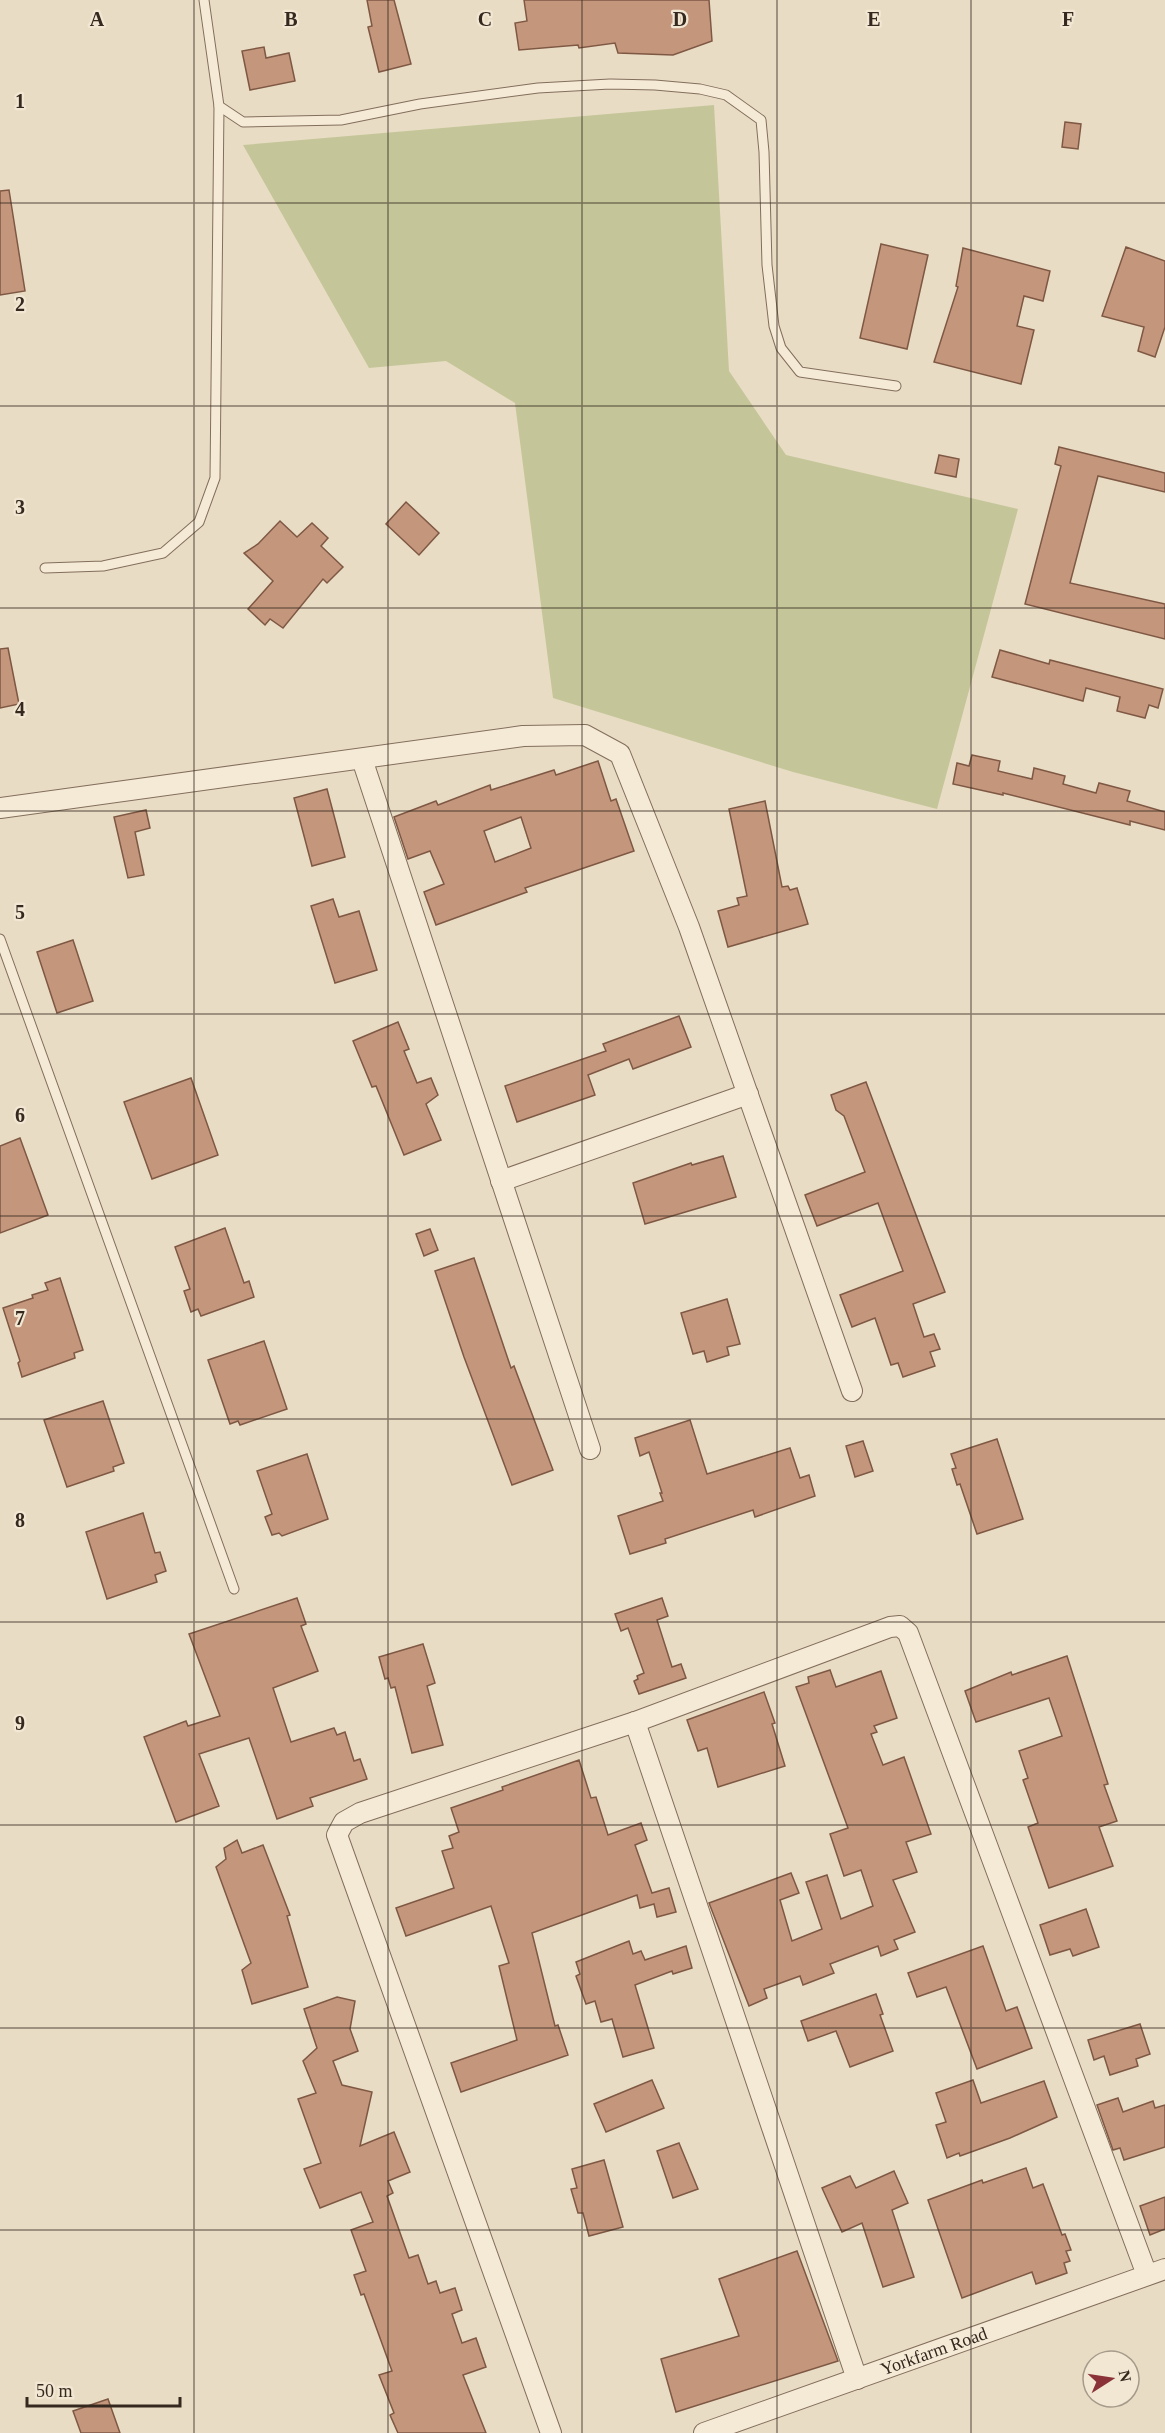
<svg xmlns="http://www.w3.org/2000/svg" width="1165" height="2433" viewBox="0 0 1165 2433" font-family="'Times New Roman',serif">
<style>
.green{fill:#c4c699}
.building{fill:#c4977d;stroke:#7f5844;stroke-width:1.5;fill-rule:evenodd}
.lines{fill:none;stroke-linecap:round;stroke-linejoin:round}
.lane-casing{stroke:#826e5c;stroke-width:11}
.street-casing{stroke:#826e5c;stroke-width:22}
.lane{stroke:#f5ead6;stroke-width:9}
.street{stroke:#f5ead6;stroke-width:20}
.grid{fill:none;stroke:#34281f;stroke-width:1.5;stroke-opacity:0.55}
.labels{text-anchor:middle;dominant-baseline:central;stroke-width:4.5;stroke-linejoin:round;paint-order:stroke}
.street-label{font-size:18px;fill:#34281f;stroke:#f2e7d3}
.grid-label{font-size:20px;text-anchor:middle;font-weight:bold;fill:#34281f;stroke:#f2e7d3;stroke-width:4.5;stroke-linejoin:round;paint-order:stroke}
</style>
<rect width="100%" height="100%" fill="#e9dcc4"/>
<polygon class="green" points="714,105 729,371 786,455 1018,509 937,809 793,772 553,698 515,403 446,361 369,368 243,145"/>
<g class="building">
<polygon points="367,0 394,0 411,64 379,72 368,27 372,26"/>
<polygon points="524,0 709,0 712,41 673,55 618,53 615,43 579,48 578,45 519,50 515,23 527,21"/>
<polygon points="264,47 266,58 289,53 295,81 250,90 242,51"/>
<polygon points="1065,122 1081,124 1078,149 1062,147"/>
<polygon points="9,190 25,291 0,295 0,191"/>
<polygon points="881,244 928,255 907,349 860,338"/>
<polygon points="1126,247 1165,261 1165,327 1155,357 1138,351 1144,327 1102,316"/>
<polygon points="963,248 1050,271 1043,301 1024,296 1017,326 1034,330 1021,384 934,362 958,287 956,286"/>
<polygon points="1059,447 1165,473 1165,492 1098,476 1070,583 1165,604 1165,639 1025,604 1061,466 1055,464"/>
<polygon points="939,455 959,459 956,477 935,473"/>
<polygon points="406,502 439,533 419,555 386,524"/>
<polygon points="280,521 297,537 312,523 328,538 321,546 343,567 327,583 323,579 283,628 270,619 265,625 248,609 273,581 244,553 258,544"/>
<polygon points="8,648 19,704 0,708 0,649"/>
<polygon points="1000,650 1049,664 1050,660 1163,689 1158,708 1149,705 1145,718 1117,711 1120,697 1086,688 1083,701 992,677"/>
<polygon points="972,755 1000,761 998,771 1032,779 1034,768 1065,776 1063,784 1096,793 1099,783 1130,791 1127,801 1165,812 1165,830 1130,821 1130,825 1003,793 1003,795 953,784 957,763 969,766"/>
<path d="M598,761L611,801L616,799L634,851L525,888L527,892L436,925L424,892L444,884L430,851L408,859L394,817L436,801L438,805L490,785L491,790L554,770L556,775ZM521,817L531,848L495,862L484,831Z"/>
<polygon points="327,789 345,857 312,866 294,798"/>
<polygon points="765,801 782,887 788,886 790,890 797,888 808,924 728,947 718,911 739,905 737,898 747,896 729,809"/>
<polygon points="146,810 150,828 135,832 144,875 128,878 114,817"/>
<polygon points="333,899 339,917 359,911 377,970 335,983 311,906"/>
<polygon points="73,940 93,1001 57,1013 37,952"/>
<polygon points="679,1016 691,1047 633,1069 629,1059 588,1075 595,1095 517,1122 505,1086 606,1051 603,1044"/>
<polygon points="398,1022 409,1049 404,1051 417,1083 431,1078 438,1095 426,1104 441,1140 404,1155 376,1086 372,1087 353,1041"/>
<polygon points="191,1078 218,1155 152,1179 124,1102"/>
<polygon points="866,1082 945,1292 913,1304 924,1337 934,1334 940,1349 930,1352 935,1366 903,1377 898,1363 891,1365 875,1318 852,1327 840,1295 903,1271 878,1203 817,1226 805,1195 865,1172 844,1116 836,1110 831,1095"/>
<polygon points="20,1138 48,1215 0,1233 0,1146"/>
<polygon points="723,1156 736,1197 645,1224 633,1183 691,1163 692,1165"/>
<polygon points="225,1228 244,1283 249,1281 254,1297 201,1316 198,1309 191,1312 184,1291 190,1289 175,1247"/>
<polygon points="430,1229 438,1250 424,1256 416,1234"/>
<polygon points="474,1258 511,1368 514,1366 553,1470 512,1485 464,1357 435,1271"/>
<polygon points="60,1278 83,1350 74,1353 75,1358 22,1377 18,1363 20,1361 3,1308 33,1298 32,1295 48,1290 45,1283"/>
<polygon points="727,1299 740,1344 727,1347 729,1355 707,1362 704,1351 693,1354 681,1313"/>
<polygon points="264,1341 287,1409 240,1425 238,1421 230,1424 208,1360"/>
<polygon points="103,1401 124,1463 113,1467 114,1471 67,1487 44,1420"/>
<polygon points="690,1420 707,1474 790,1448 800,1478 809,1475 815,1496 755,1517 753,1510 665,1539 666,1543 630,1554 618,1516 663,1501 660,1493 662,1493 649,1452 640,1456 635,1438"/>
<polygon points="997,1439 1023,1519 977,1534 960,1484 957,1485 952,1469 956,1468 951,1454"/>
<polygon points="863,1441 873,1471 855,1477 846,1446"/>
<polygon points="307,1454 328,1519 282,1536 279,1533 272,1535 265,1517 272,1514 257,1471"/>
<polygon points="143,1513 155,1553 160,1552 166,1571 155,1575 157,1582 107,1599 86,1532"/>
<polygon points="297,1598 306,1624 301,1626 318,1671 273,1688 291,1742 334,1728 337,1735 345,1732 354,1761 360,1759 367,1779 310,1798 313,1806 277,1819 249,1738 199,1754 219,1806 176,1822 144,1737 186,1721 188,1726 220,1716 189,1634"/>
<polygon points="662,1598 668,1616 657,1620 672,1667 681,1664 686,1678 639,1694 634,1681 638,1679 637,1676 644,1673 628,1628 621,1631 615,1614"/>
<polygon points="423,1644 435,1683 427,1686 443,1745 412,1753 395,1687 391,1688 388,1678 385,1679 379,1657"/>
<polygon points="1067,1656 1108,1784 1104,1785 1117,1821 1099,1827 1113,1866 1049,1888 1028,1827 1038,1823 1023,1780 1028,1778 1019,1751 1062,1736 1049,1698 976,1722 965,1691 1011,1672 1012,1675"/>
<polygon points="830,1670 836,1687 881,1671 897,1718 874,1726 877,1732 871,1734 883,1765 904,1757 931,1834 906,1842 917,1872 893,1880 915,1932 894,1940 898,1949 881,1956 878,1946 830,1964 834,1973 803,1985 800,1976 764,1989 767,1998 749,2006 709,1903 791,1873 799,1893 780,1900 792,1941 822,1929 806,1882 827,1875 841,1919 873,1906 861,1870 844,1876 830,1834 848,1828 796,1687 809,1683 808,1677"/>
<polygon points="764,1692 775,1723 772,1724 785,1766 718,1787 707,1748 698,1751 687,1720"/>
<polygon points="579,1760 591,1798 596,1797 608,1835 641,1823 647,1840 635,1845 652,1893 669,1888 676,1912 657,1917 654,1904 640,1908 637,1895 532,1933 555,2026 558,2025 568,2055 461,2092 451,2063 517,2040 499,1966 509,1963 491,1906 406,1936 396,1908 454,1888 442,1851 453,1848 449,1836 459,1832 451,1808 503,1790 502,1787"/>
<polygon points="237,1840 242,1853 263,1845 290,1915 287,1916 308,1987 252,2004 242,1970 251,1963 216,1867 226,1859 224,1848"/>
<polygon points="1086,1909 1099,1947 1073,1956 1070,1949 1050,1955 1040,1925"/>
<polygon points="629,1941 633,1954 641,1951 645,1960 686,1946 692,1968 673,1974 672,1971 635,1985 654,2048 623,2057 612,2019 601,2022 595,2001 586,2004 576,1976 580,1974 576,1962"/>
<polygon points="983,1946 1006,2011 1017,2007 1032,2048 977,2069 946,1987 917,1997 908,1973"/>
<polygon points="876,1994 883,2014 880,2015 893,2051 850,2067 836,2031 808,2041 801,2021"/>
<polygon points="337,1997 355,2001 350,2029 358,2051 333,2061 342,2085 372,2092 360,2146 394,2132 410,2172 388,2181 393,2193 387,2196 409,2258 418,2255 428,2284 436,2281 440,2293 455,2288 462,2310 452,2314 462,2343 476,2338 486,2367 463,2375 486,2433 398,2433 390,2415 394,2413 379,2375 392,2371 364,2294 361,2295 354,2275 366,2271 351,2230 373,2222 361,2192 320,2208 304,2169 321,2163 298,2099 316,2093 303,2061 317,2048 304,2009"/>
<polygon points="1140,2024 1150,2054 1136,2059 1138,2066 1110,2075 1104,2056 1094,2060 1088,2040"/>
<polygon points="652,2080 664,2108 606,2132 594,2104"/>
<polygon points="973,2080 981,2103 1044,2081 1057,2117 1010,2138 960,2156 959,2153 947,2158 936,2125 946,2122 936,2093"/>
<polygon points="1118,2098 1123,2112 1153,2101 1155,2108 1165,2105 1165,2147 1124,2160 1120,2148 1113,2150 1097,2105"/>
<polygon points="679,2143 698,2189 673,2198 657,2151"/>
<polygon points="604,2160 623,2227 589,2236 583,2213 578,2213 571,2189 577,2188 572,2169"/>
<polygon points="1026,2168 1033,2188 1043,2184 1062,2235 1065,2234 1071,2250 1066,2251 1070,2261 1064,2263 1067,2273 1036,2284 1032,2272 962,2298 928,2200 982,2180 983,2183"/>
<polygon points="894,2171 908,2203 892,2210 914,2277 883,2287 862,2223 842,2232 822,2188 850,2176 856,2188"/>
<polygon points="1165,2197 1165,2229 1150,2235 1140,2206"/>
<polygon points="797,2251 838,2361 676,2412 661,2359 739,2336 719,2279"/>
<polygon points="108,2399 120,2433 81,2433 73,2411"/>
</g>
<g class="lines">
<g class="lane-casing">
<g id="lane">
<polyline points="204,0 219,106 243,122 341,120 420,104 538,88 610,84 655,85 700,89 726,95 761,120 764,152 767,265 774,326 781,348 800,372 896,386"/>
<polyline points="45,568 103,566 163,553 199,522 215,478 219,106"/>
<polyline points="0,939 234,1589"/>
</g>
</g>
<g class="street-casing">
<g id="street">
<polyline points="362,759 590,1449"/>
<polyline points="0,808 523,736 585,735 620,754 689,927 852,1391"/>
<polyline points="501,1181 748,1094"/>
<polyline points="635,1722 857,2379"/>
<polyline points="551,2433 337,1835 344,1822 360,1813 635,1722 890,1627 900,1626 908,1633 1147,2275"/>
<path id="s1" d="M704,2433L1165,2269"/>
</g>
</g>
<use href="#lane" class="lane"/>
<use href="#street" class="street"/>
</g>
<path class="grid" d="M194,0V2433M388,0V2433M582,0V2433M777,0V2433M971,0V2433M0,203H1165M0,406H1165M0,608H1165M0,811H1165M0,1014H1165M0,1216H1165M0,1419H1165M0,1622H1165M0,1825H1165M0,2028H1165M0,2230H1165"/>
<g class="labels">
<g class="street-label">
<text stroke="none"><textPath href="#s1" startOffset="244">Yorkfarm Road</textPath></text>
</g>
</g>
<g class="grid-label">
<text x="97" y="26">A</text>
<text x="291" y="26">B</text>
<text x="485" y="26">C</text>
<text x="680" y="26">D</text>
<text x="874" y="26">E</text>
<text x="1068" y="26">F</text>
<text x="20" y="108">1</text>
<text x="20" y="311">2</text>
<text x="20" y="514">3</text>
<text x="20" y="716">4</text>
<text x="20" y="919">5</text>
<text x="20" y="1122">6</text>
<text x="20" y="1325">7</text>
<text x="20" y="1527">8</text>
<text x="20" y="1730">9</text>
</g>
<g transform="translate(1111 2379) rotate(78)"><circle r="28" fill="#f2e7d3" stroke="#a69b8b" stroke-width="1.5"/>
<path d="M0-4.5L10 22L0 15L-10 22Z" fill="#8b3238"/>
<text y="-9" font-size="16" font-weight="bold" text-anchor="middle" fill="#34281f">N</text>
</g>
<path d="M27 2397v9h153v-9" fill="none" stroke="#34281f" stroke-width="3"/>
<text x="36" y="2397" font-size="18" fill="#34281f" stroke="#f2e7d3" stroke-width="4.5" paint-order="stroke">50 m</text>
</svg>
